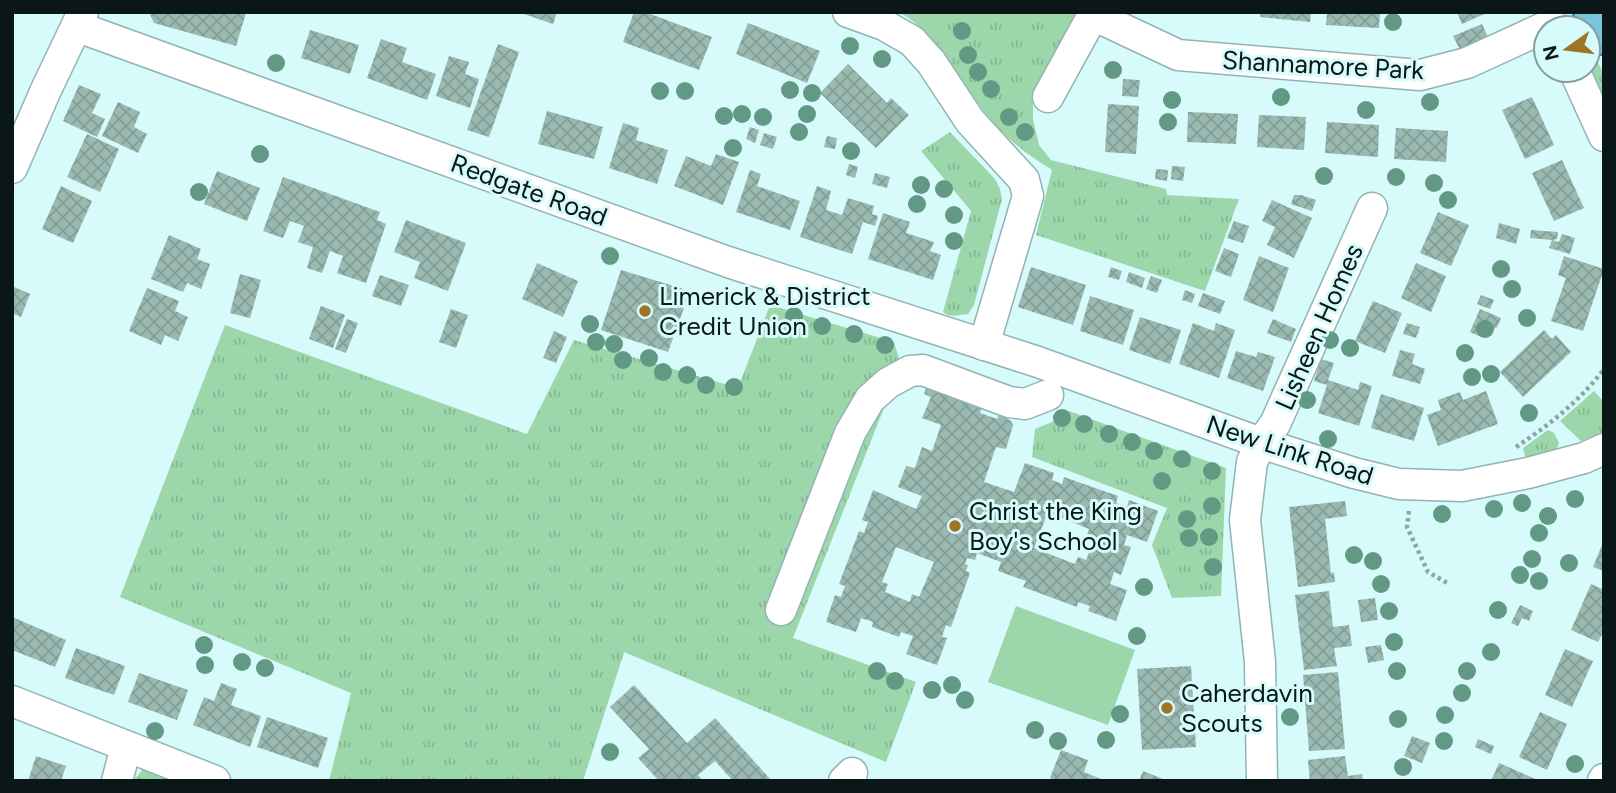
<svg xmlns="http://www.w3.org/2000/svg" width="1616" height="793" viewBox="0 0 1616 793" font-family="Figtree,sans-serif">
<style>
.grass{fill:url(#grass-tufts)}
.pitch{fill:#9bd7aa}
.building{fill:url(#building-cross-hatch);fill-rule:evenodd}
.lines{fill:none;stroke-linecap:round;stroke-linejoin:round}
.minor-casing{stroke:#92b3b4;stroke-width:33}
.major-casing{stroke:#186e87;stroke-width:42}
.path{stroke:#8ba6a7;stroke-width:4.5;stroke-dasharray:3.5 3.5;stroke-linecap:butt}
.minor{stroke:#fff;stroke-width:30}
.major{stroke:#79c5db;stroke-width:38}
.tree{fill:#629984}
.poi-dot{fill:#9e7523;stroke:#d7fafb;stroke-width:2.5}
.labels{text-anchor:middle;dominant-baseline:central;stroke-width:6;stroke-linejoin:round;paint-order:stroke}
.street-label{font-size:26px;fill:#0a1617;stroke:#d7fafb}
.poi-label{font-size:26px;fill:#0a1617;stroke:#d7fafb;text-anchor:start}
</style>
<defs>
<pattern id="grass-tufts" width="24" height="20" patternUnits="userSpaceOnUse" patternTransform="scale(1.75)"><rect width="24" height="20" fill="#9bd7aa"/><path d="M3 7l-1-3M5 7V3M7 7l1-3M15 17l-1-3M17 17v-4M19 17l1-3" fill="none" stroke="#84b892"/></pattern>
<pattern id="building-cross-hatch" width="8" height="8" patternUnits="userSpaceOnUse" patternTransform="scale(1.75)"><rect width="8" height="8" fill="#9ab9b0"/><path d="M0 0l8 8M0 8l8-8" fill="none" stroke="#839e97"/></pattern>
</defs>
<rect width="100%" height="100%" fill="#d7fafb"/>
<g class="grass">
<path d="M899,12H1079L1033,100V119L1039,145L1051,160L1166,189L1167,195L1239,199L1205,291L1036,235L1052,170C1027,154 1004,138 986,114C958,79 940,35 899,12Z"/>
<polygon points="1588,41 1604,75 1604,126 1588,70"/>
<path d="M950,132L995,179L1000,189L1002,199L974,305L968,314C959,315 949,318 943,312L971,211L921,151Z"/>
<polygon points="770,305 894,342 901,365 793,638 916,682 886,762 624,652 583,781 329,781 351,693 120,597 225,325 527,434 574,340 738,388"/>
<polygon points="1594,391 1604,402 1604,432 1581,441 1560,421"/>
<polygon points="1066,410 1226,468 1221,596 1172,598 1152,545 1167,508 1032,457 1035,429 1052,422"/>
<polygon points="1548,430 1554,433 1559,443 1557,449 1530,459 1525,456 1523,448"/>
<polygon points="143,769 152,770 181,781 133,781"/>
</g>
<polygon class="pitch" points="1016,606 1135,650 1108,725 988,682"/>
<g class="building">
<polygon points="149,12 243,12 246,13 236,46 154,23"/>
<polygon points="518,12 557,12 553,24"/>
<polygon points="634,12 645,12 712,37 699,70 623,42"/>
<polygon points="1261,12 1311,12 1310,22 1260,17"/>
<polygon points="1327,12 1380,12 1379,28 1326,25"/>
<polygon points="1457,12 1489,12 1462,24"/>
<polygon points="748,23 820,51 807,83 736,54"/>
<polygon points="1482,24 1488,37 1460,50 1453,36"/>
<polygon points="310,30 359,45 350,74 301,58"/>
<polygon points="381,39 407,48 402,62 436,74 427,100 367,78"/>
<polygon points="498,44 519,52 489,137 467,130"/>
<polygon points="449,56 469,62 465,74 479,79 470,108 436,96"/>
<polygon points="848,64 887,103 891,98 909,115 876,148 820,93"/>
<polygon points="1123,79 1140,80 1138,97 1122,96"/>
<polygon points="79,85 101,94 92,113 105,119 97,137 63,121"/>
<polygon points="1532,97 1554,145 1525,159 1502,110"/>
<polygon points="118,102 140,112 134,127 147,134 138,153 102,136"/>
<polygon points="1108,104 1139,106 1136,154 1105,152"/>
<polygon points="547,111 603,127 594,159 538,144"/>
<polygon points="1188,112 1238,114 1236,144 1187,142"/>
<polygon points="1259,115 1306,117 1304,150 1257,147"/>
<polygon points="1327,122 1379,125 1378,157 1325,153"/>
<polygon points="623,123 639,128 636,140 668,150 657,184 609,168"/>
<polygon points="750,127 759,130 755,143 746,139"/>
<polygon points="1396,128 1448,131 1446,162 1394,159"/>
<polygon points="764,133 777,137 773,149 760,145"/>
<polygon points="87,134 119,149 100,192 67,177"/>
<polygon points="827,136 837,138 835,149 824,147"/>
<polygon points="716,154 739,162 723,205 674,186 686,156 711,166"/>
<polygon points="1562,160 1584,208 1554,221 1532,173"/>
<polygon points="849,164 858,167 855,178 846,175"/>
<polygon points="1172,166 1185,167 1183,181 1171,179"/>
<polygon points="1156,169 1168,170 1167,181 1155,179"/>
<polygon points="750,170 761,174 757,186 800,201 790,230 736,212"/>
<polygon points="217,171 260,188 247,221 204,204"/>
<polygon points="875,173 890,177 887,188 872,184"/>
<polygon points="283,177 380,212 377,220 386,224 366,283 337,273 343,256 330,251 322,273 307,268 313,247 298,242 304,226 290,221 283,238 263,231"/>
<polygon points="61,186 92,201 73,243 42,229"/>
<polygon points="817,186 831,191 826,210 842,215 848,198 874,206 872,214 878,216 875,226 863,222 852,254 800,237"/>
<polygon points="1294,195 1301,195 1316,200 1312,211 1291,204"/>
<polygon points="1272,200 1312,218 1294,258 1267,245 1275,227 1262,221"/>
<polygon points="1438,212 1469,225 1451,266 1420,253"/>
<polygon points="883,213 910,222 906,233 934,242 930,251 941,255 933,280 868,259"/>
<polygon points="406,220 466,243 448,291 414,278 420,262 394,252"/>
<polygon points="1234,221 1249,226 1243,243 1227,238"/>
<polygon points="1499,223 1520,229 1516,244 1496,238"/>
<polygon points="1531,230 1558,232 1557,239 1552,240 1559,242 1562,234 1575,238 1570,254 1549,248 1552,240 1530,238"/>
<polygon points="169,235 201,249 197,259 210,264 201,289 187,283 183,292 151,279"/>
<polygon points="1224,248 1239,254 1231,277 1215,271"/>
<polygon points="1259,256 1289,268 1273,312 1243,300"/>
<polygon points="1564,256 1604,269 1583,331 1551,321 1566,278 1558,275"/>
<polygon points="537,263 578,281 563,317 522,299"/>
<polygon points="1416,263 1446,276 1431,312 1401,298"/>
<polygon points="1031,267 1086,285 1073,325 1018,307"/>
<polygon points="1111,267 1122,271 1119,280 1108,277"/>
<polygon points="621,270 690,291 668,352 601,330"/>
<polygon points="1129,272 1145,278 1142,288 1126,282"/>
<polygon points="240,274 261,280 250,318 230,313"/>
<polygon points="380,275 409,285 401,306 372,296"/>
<polygon points="1151,276 1162,280 1157,293 1146,289"/>
<polygon points="12,286 30,294 21,317 12,313"/>
<polygon points="147,288 179,301 175,311 188,317 178,341 165,335 161,345 129,331"/>
<polygon points="1185,290 1195,294 1192,303 1182,300"/>
<polygon points="1203,293 1225,301 1220,314 1198,306"/>
<polygon points="1481,295 1494,300 1490,309 1477,304"/>
<polygon points="1090,296 1134,310 1123,345 1080,331"/>
<polygon points="1373,301 1402,313 1385,353 1355,341"/>
<polygon points="321,306 345,315 333,348 309,339"/>
<polygon points="451,309 468,315 456,348 439,342"/>
<polygon points="1480,309 1501,318 1497,327 1481,337 1470,332"/>
<polygon points="1140,317 1181,330 1170,364 1129,350"/>
<polygon points="347,319 358,323 346,353 335,349"/>
<polygon points="1273,319 1296,329 1291,342 1267,333"/>
<polygon points="1193,323 1214,331 1216,323 1235,330 1219,378 1179,364"/>
<polygon points="1407,323 1420,327 1416,338 1403,334"/>
<polygon points="1544,330 1552,339 1556,335 1571,352 1523,397 1500,372"/>
<polygon points="554,331 567,337 556,363 543,358"/>
<polygon points="1400,350 1415,354 1412,364 1425,369 1420,384 1392,376"/>
<polygon points="1236,351 1256,357 1258,352 1275,357 1263,391 1227,378"/>
<polygon points="1321,359 1334,363 1328,380 1358,390 1360,382 1372,386 1359,426 1318,413 1327,385 1314,381"/>
<path d="M927,386L982,408L980,413L997,419L1000,414L1011,421L1013,425L1006,449L996,447L984,482L1014,492L1025,463L1054,473L1052,480L1062,484L1064,477L1118,496L1116,503L1127,507L1129,500L1158,511L1147,542L1127,535L1124,545L1131,547L1121,575L1114,572L1110,584L1127,590L1116,621L1088,611L1090,606L1078,602L1077,607L1023,587L1026,581L998,571L1001,562L977,553L975,560L967,558L965,564L968,565L966,571L970,573L951,627L946,625L942,637L947,638L937,665L906,654L913,636L901,632L899,637L872,627L873,622L861,618L856,632L826,622L835,595L841,597L845,586L839,584L859,531L864,533L868,522L862,520L873,490L916,509L922,496L898,487L906,466L915,468L922,447L932,451L941,425L922,418L931,397L924,394ZM1048,512L1089,529L1087,535L1095,538L1086,560L1078,557L1075,564L1034,548ZM896,547L934,562L919,597L912,594L910,602L885,592L888,584L882,582Z"/>
<polygon points="1486,391 1498,424 1438,446 1427,415 1441,410 1438,400 1460,392 1463,400"/>
<polygon points="1381,394 1424,408 1414,441 1371,428"/>
<polygon points="1345,501 1347,516 1325,519 1331,574 1334,572 1335,582 1298,587 1289,507"/>
<polygon points="1604,540 1604,571 1593,567"/>
<polygon points="1591,584 1604,590 1604,630 1598,642 1571,630"/>
<polygon points="1329,591 1333,627 1349,625 1352,646 1334,648 1337,666 1304,670 1295,595"/>
<polygon points="1375,598 1378,620 1361,622 1358,600"/>
<polygon points="1520,605 1533,611 1529,621 1522,618 1518,626 1511,623"/>
<polygon points="12,617 66,640 55,667 12,650"/>
<polygon points="1381,645 1384,660 1368,663 1365,647"/>
<polygon points="76,648 125,666 114,695 65,678"/>
<polygon points="1565,649 1593,661 1572,707 1545,695"/>
<polygon points="1191,666 1196,747 1142,750 1137,669"/>
<polygon points="1338,672 1345,749 1309,751 1303,675"/>
<polygon points="139,673 188,690 177,720 128,702"/>
<polygon points="221,683 237,689 231,705 261,716 250,747 193,725 204,697 214,701"/>
<polygon points="634,685 687,743 715,718 772,781 733,781 715,761 698,775 703,781 659,781 638,758 649,749 610,707"/>
<polygon points="1540,712 1567,724 1547,770 1519,757"/>
<polygon points="267,717 328,738 318,768 257,747"/>
<polygon points="1412,736 1430,743 1422,763 1404,756"/>
<polygon points="1478,739 1494,746 1491,754 1475,747"/>
<polygon points="1061,750 1088,760 1084,772 1106,781 1054,781 1050,778"/>
<polygon points="36,756 66,766 61,781 28,781"/>
<polygon points="1345,756 1348,776 1362,774 1363,781 1310,781 1308,760"/>
<polygon points="1499,763 1540,781 1491,781"/>
<polygon points="1143,771 1168,781 1139,781"/>
</g>
<g class="lines">
<g class="minor-casing">
<g id="minor">
<polyline points="848,12 884,25 912,41 931,62 970,121 1024,180 1028,196 984,345"/>
<polyline points="1095,12 1093,15 1178,55 1420,75 1467,63 1552,24"/>
<polyline points="78,27 728,262 1038,362 1261,443 1354,473 1399,484 1462,486 1528,473 1584,458 1604,449"/>
<polyline points="1574,70 1604,136"/>
<polyline points="1048,97 1093,15"/>
<polyline points="12,168 45,92 83,12"/>
<polyline points="781,610 850,433 870,399 888,383 910,371 923,370 1009,402 1025,404 1048,395"/>
<polyline points="12,701 215,781"/>
<polyline points="117,781 126,747"/>
<polyline points="844,781 852,773"/>
<polyline points="1262,781 1260,662 1245,520 1252,462 1261,443 1275,424 1372,208"/>
<polyline points="1603,781 1604,779"/>
</g>
</g>
<g class="major-casing">
<polyline id="major" points="1593,12 1604,35"/>
</g>
<g class="path">
<path d="M1516,447C1548,426 1581,400 1604,369"/>
<polyline points="1409,511 1407,527 1428,572 1449,584"/>
</g>
<use href="#minor" class="minor"/>
<use href="#major" class="major"/>
</g>
<g class="tree">
<circle cx="1393" cy="22" r="9"/>
<circle cx="962" cy="31" r="9"/>
<circle cx="850" cy="46" r="9"/>
<circle cx="968" cy="55" r="9"/>
<circle cx="882" cy="59" r="9"/>
<circle cx="276" cy="63" r="9"/>
<circle cx="1113" cy="70" r="9"/>
<circle cx="978" cy="72" r="9"/>
<circle cx="991" cy="89" r="9"/>
<circle cx="790" cy="90" r="9"/>
<circle cx="660" cy="91" r="9"/>
<circle cx="685" cy="91" r="9"/>
<circle cx="812" cy="93" r="9"/>
<circle cx="1281" cy="97" r="9"/>
<circle cx="1172" cy="100" r="9"/>
<circle cx="1430" cy="102" r="9"/>
<circle cx="1366" cy="110" r="9"/>
<circle cx="742" cy="114" r="9"/>
<circle cx="807" cy="114" r="9"/>
<circle cx="724" cy="116" r="9"/>
<circle cx="763" cy="117" r="9"/>
<circle cx="1009" cy="117" r="9"/>
<circle cx="1168" cy="122" r="9"/>
<circle cx="799" cy="132" r="9"/>
<circle cx="1025" cy="132" r="9"/>
<circle cx="733" cy="148" r="9"/>
<circle cx="851" cy="151" r="9"/>
<circle cx="260" cy="154" r="9"/>
<circle cx="1324" cy="176" r="9"/>
<circle cx="1396" cy="177" r="9"/>
<circle cx="1434" cy="183" r="9"/>
<circle cx="921" cy="185" r="9"/>
<circle cx="944" cy="189" r="9"/>
<circle cx="199" cy="192" r="9"/>
<circle cx="1448" cy="200" r="9"/>
<circle cx="917" cy="204" r="9"/>
<circle cx="954" cy="215" r="9"/>
<circle cx="954" cy="241" r="9"/>
<circle cx="610" cy="256" r="9"/>
<circle cx="1501" cy="269" r="9"/>
<circle cx="1512" cy="289" r="9"/>
<circle cx="794" cy="316" r="9"/>
<circle cx="1527" cy="318" r="9"/>
<circle cx="590" cy="324" r="9"/>
<circle cx="822" cy="326" r="9"/>
<circle cx="1485" cy="329" r="9"/>
<circle cx="854" cy="334" r="9"/>
<circle cx="1330" cy="340" r="9"/>
<circle cx="596" cy="342" r="9"/>
<circle cx="614" cy="344" r="9"/>
<circle cx="885" cy="345" r="9"/>
<circle cx="1350" cy="348" r="9"/>
<circle cx="1465" cy="353" r="9"/>
<circle cx="649" cy="358" r="9"/>
<circle cx="623" cy="360" r="9"/>
<circle cx="663" cy="372" r="9"/>
<circle cx="1491" cy="374" r="9"/>
<circle cx="687" cy="375" r="9"/>
<circle cx="1472" cy="377" r="9"/>
<circle cx="706" cy="385" r="9"/>
<circle cx="734" cy="387" r="9"/>
<circle cx="1307" cy="400" r="9"/>
<circle cx="1529" cy="413" r="9"/>
<circle cx="1062" cy="418" r="9"/>
<circle cx="1084" cy="424" r="9"/>
<circle cx="1109" cy="434" r="9"/>
<circle cx="1328" cy="439" r="9"/>
<circle cx="1132" cy="442" r="9"/>
<circle cx="1154" cy="451" r="9"/>
<circle cx="1182" cy="459" r="9"/>
<circle cx="1212" cy="471" r="9"/>
<circle cx="1162" cy="481" r="9"/>
<circle cx="1575" cy="499" r="9"/>
<circle cx="1522" cy="503" r="9"/>
<circle cx="1212" cy="506" r="9"/>
<circle cx="1494" cy="509" r="9"/>
<circle cx="1442" cy="514" r="9"/>
<circle cx="1548" cy="516" r="9"/>
<circle cx="1187" cy="519" r="9"/>
<circle cx="1539" cy="533" r="9"/>
<circle cx="1209" cy="537" r="9"/>
<circle cx="1189" cy="538" r="9"/>
<circle cx="1354" cy="555" r="9"/>
<circle cx="1532" cy="559" r="9"/>
<circle cx="1373" cy="561" r="9"/>
<circle cx="1569" cy="563" r="9"/>
<circle cx="1213" cy="567" r="9"/>
<circle cx="1520" cy="575" r="9"/>
<circle cx="1539" cy="581" r="9"/>
<circle cx="1381" cy="584" r="9"/>
<circle cx="1144" cy="587" r="9"/>
<circle cx="1498" cy="610" r="9"/>
<circle cx="1389" cy="611" r="9"/>
<circle cx="1137" cy="636" r="9"/>
<circle cx="1394" cy="642" r="9"/>
<circle cx="204" cy="645" r="9"/>
<circle cx="1491" cy="652" r="9"/>
<circle cx="242" cy="662" r="9"/>
<circle cx="205" cy="665" r="9"/>
<circle cx="265" cy="668" r="9"/>
<circle cx="877" cy="671" r="9"/>
<circle cx="1397" cy="671" r="9"/>
<circle cx="1467" cy="671" r="9"/>
<circle cx="895" cy="681" r="9"/>
<circle cx="952" cy="685" r="9"/>
<circle cx="932" cy="690" r="9"/>
<circle cx="1462" cy="693" r="9"/>
<circle cx="965" cy="700" r="9"/>
<circle cx="1120" cy="714" r="9"/>
<circle cx="1445" cy="715" r="9"/>
<circle cx="1290" cy="717" r="9"/>
<circle cx="1398" cy="719" r="9"/>
<circle cx="1035" cy="730" r="9"/>
<circle cx="155" cy="731" r="9"/>
<circle cx="1106" cy="740" r="9"/>
<circle cx="1058" cy="741" r="9"/>
<circle cx="1444" cy="741" r="9"/>
<circle cx="610" cy="752" r="9"/>
<circle cx="1575" cy="764" r="9"/>
<circle cx="1403" cy="767" r="9"/>
</g>
<g class="poi-dot">
<circle cx="645" cy="311" r="7"/>
<circle cx="955" cy="526" r="7"/>
<circle cx="1167" cy="708" r="7"/>
</g>
<g class="labels">
<g class="street-label">
<text transform="translate(1323 65) rotate(3)">Shannamore Park</text>
<text transform="translate(529 190) rotate(20)">Redgate Road</text>
<text transform="translate(1319 327) rotate(-66)">Lisheen Homes</text>
<text transform="translate(1290 450) rotate(18)">New Link Road</text>
</g>
<g class="poi-label">
<text x="659" y="296">Limerick &amp; District<tspan x="659" dy="30">Credit Union</tspan></text>
<text x="969" y="511">Christ the King<tspan x="969" dy="30">Boy's School</tspan></text>
<text x="1181" y="693">Caherdavin<tspan x="1181" dy="30">Scouts</tspan></text>
</g>
</g>
<rect width="1616" height="793" fill="none" stroke="#0a1617" stroke-width="28"/>
<g transform="translate(1567 49) rotate(256)"><circle r="33" fill="#d7fafb" stroke="#859fa0" stroke-width="2"/>
<path d="M0-5L12 26L0 18L-12 26Z" fill="#9e7523"/>
<text y="-10" font-size="19" font-weight="bold" text-anchor="middle" fill="#0a1617">N</text>
</g>
</svg>
